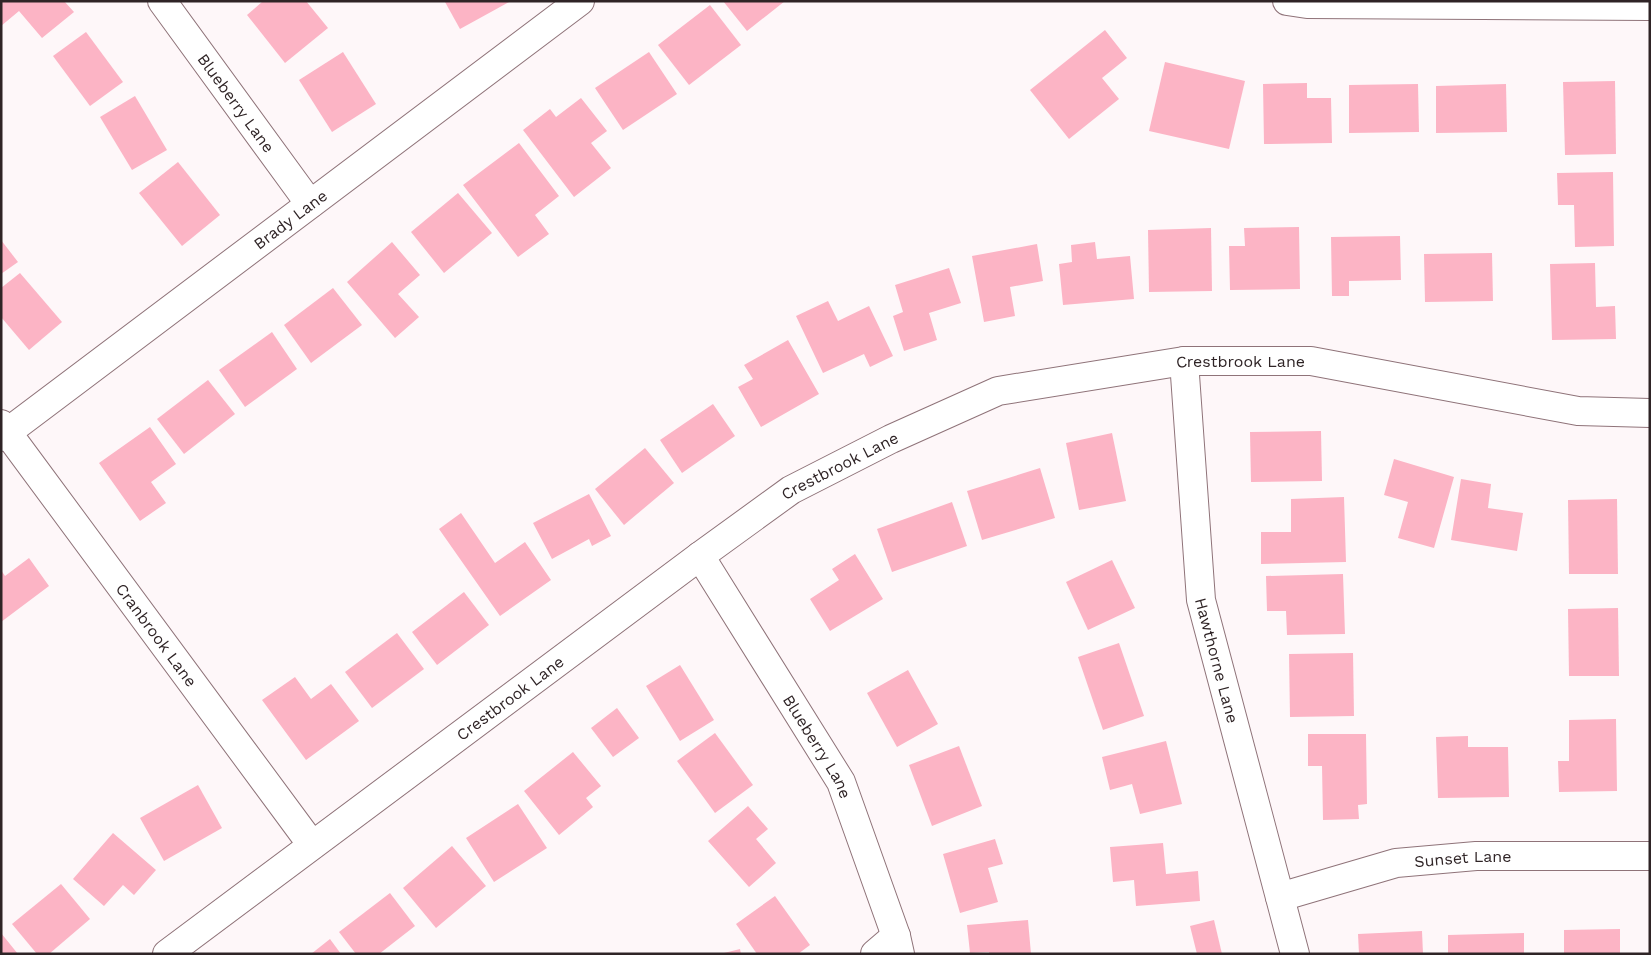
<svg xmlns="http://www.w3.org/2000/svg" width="1651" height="955" viewBox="0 0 1651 955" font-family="'Work Sans',sans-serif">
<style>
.building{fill:#fcb4c5}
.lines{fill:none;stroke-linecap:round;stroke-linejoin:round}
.minor-casing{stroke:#8f7379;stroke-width:30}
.minor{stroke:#fff;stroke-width:28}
.labels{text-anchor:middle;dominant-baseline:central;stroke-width:4;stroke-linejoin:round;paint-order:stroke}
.street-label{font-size:16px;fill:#2f2426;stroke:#fff}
</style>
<rect width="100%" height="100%" fill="#fef7f9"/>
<g class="building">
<polygon points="1,1 64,1 74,12 42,38 19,11 1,26"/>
<polygon points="263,1 306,1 328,28 285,63 247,15"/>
<polygon points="447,1 511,1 460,29 445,2"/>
<polygon points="723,1 785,1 747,31"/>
<polygon points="710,5 741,45 689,85 658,45"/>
<polygon points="1105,30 1127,58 1102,78 1119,99 1069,139 1030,90"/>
<polygon points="86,32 123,82 90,106 53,56"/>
<polygon points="343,52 376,104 332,132 299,80"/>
<polygon points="649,52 677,94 623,130 595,88"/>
<polygon points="1165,62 1245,81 1229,149 1149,131"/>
<polygon points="1615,81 1616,154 1565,155 1563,82"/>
<polygon points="1307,83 1307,98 1331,98 1332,143 1264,144 1263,84"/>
<polygon points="1418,84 1419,132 1349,133 1349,85"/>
<polygon points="1506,84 1507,132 1436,133 1436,86"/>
<polygon points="135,96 167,150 132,170 100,117"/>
<polygon points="581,98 607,131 591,143 611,168 574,197 523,130 550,109 556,117"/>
<polygon points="519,143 559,196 535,215 549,234 518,257 463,185"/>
<polygon points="178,162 220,215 182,246 139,193"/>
<polygon points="1613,172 1614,246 1575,247 1574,205 1558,205 1557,173"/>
<polygon points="458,193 492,233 444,273 411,232"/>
<polygon points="1299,227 1300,289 1230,290 1229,246 1245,246 1244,228"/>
<polygon points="1211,228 1212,291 1149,292 1148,230"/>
<polygon points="1400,236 1401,280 1349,281 1349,296 1332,296 1331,237"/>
<polygon points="1,240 18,262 1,274"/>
<polygon points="392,242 420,275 398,294 419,317 395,338 347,282"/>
<polygon points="1095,242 1097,259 1130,256 1134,299 1063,305 1059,264 1072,262 1071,245"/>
<polygon points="1037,244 1043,281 1010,287 1015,316 984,322 972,256"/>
<polygon points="1492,253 1493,301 1425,302 1424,254"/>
<polygon points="1595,263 1596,307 1615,306 1616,339 1552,340 1550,264"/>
<polygon points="949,268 961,303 929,313 937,340 904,351 893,316 903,312 895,285"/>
<polygon points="20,273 62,322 29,350 1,317 1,288"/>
<polygon points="333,288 362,325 311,363 284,325"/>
<polygon points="828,301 838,321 869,306 893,356 870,367 864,354 823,373 796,316"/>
<polygon points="272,332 297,369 245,407 219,370"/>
<polygon points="788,340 819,394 761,427 738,387 753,379 744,365"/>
<polygon points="208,380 235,414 184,454 157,419"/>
<polygon points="713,404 735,436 682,473 660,440"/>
<polygon points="150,427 176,464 151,482 166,503 140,521 99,463"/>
<polygon points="1321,431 1322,481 1251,482 1250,432"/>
<polygon points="1112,433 1126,501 1079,510 1066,443"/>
<polygon points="645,448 674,483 624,525 595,489"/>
<polygon points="1394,459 1454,477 1434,548 1398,538 1408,502 1384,495"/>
<polygon points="1040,468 1055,518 982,540 967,491"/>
<polygon points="1461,479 1491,484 1488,508 1523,513 1517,551 1451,540"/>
<polygon points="589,494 611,536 592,546 589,539 552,559 533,523"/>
<polygon points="1344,497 1346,562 1261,564 1261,532 1291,532 1291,499"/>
<polygon points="1617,499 1618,574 1569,574 1568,500"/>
<polygon points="952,502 967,546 892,572 877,529"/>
<polygon points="461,513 495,563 525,542 551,580 500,616 439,529"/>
<polygon points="855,554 883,599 830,631 810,599 839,580 832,569"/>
<polygon points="29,558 49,586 1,622 1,570 5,576"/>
<polygon points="1112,560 1135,608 1088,630 1066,582"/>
<polygon points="1343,574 1345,634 1287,635 1286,611 1267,611 1266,576"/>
<polygon points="464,592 489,625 437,665 412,632"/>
<polygon points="1618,608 1619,676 1569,676 1568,609"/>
<polygon points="397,633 424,669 372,708 345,672"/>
<polygon points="1119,643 1144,716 1103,730 1078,657"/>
<polygon points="1353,653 1354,716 1290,717 1289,654"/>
<polygon points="680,665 714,720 680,741 646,686"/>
<polygon points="908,670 938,724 897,747 867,693"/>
<polygon points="295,677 311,699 331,684 359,721 306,760 262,700"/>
<polygon points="617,708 639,738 613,757 591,728"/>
<polygon points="1616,719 1617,791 1559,792 1558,761 1569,761 1569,720"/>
<polygon points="715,733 753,785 715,813 677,761"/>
<polygon points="1308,734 1366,734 1367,804 1358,805 1359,819 1323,820 1322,766 1308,766"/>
<polygon points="1468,736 1468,747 1508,747 1509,797 1438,798 1436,737"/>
<polygon points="1166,741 1182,804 1140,814 1132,784 1110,790 1102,757"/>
<polygon points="959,746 982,806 932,826 909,765"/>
<polygon points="573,752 601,786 586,798 593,807 559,835 524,791"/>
<polygon points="198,785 222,828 164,861 140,818"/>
<polygon points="518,804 547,848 494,882 466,838"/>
<polygon points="748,806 768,829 756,839 776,863 749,887 708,841"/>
<polygon points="113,833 156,870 134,895 123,885 104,906 73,879"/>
<polygon points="995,839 1003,864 988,868 998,902 960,913 943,854"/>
<polygon points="1163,843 1166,874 1198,871 1200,901 1136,906 1134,880 1113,882 1110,847"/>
<polygon points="452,846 486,886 436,928 403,888"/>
<polygon points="61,884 90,919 49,954 37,954 12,924"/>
<polygon points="390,893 415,926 379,954 356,954 339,932"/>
<polygon points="775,896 810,945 798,954 757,954 736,924"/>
<polygon points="1028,920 1031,954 989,954 989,952 970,953 967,925"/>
<polygon points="1214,920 1222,954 1197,954 1190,926"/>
<polygon points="1620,929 1620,954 1564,954 1564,930"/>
<polygon points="1422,931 1423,954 1359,954 1358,934"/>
<polygon points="1,933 18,954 1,954"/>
<polygon points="1524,933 1524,954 1448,954 1448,935"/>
<polygon points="330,939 341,954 311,954"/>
<polygon points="740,949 741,954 724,954 724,953"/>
</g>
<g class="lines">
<g class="minor-casing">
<g id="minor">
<path id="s1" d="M162,1L310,204"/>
<polyline points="1287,1 1307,4 1650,6"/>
<path id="s2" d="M1184,361L1201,600L1295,954"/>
<path id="s3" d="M1,424L312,845"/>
<path id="s4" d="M1,437L580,1"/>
<path id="s5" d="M700,556L841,782L896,936L900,954"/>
<path id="s6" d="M1280,897L1396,863L1476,856H1650"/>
<path id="s7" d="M167,954L700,556L791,490L891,439L998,391L1184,361H1311L1578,411L1650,413"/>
<polyline points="875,954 896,936"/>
</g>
</g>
<use href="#minor" class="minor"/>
</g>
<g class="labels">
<g class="street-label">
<text stroke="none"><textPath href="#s1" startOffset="126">Blueberry Lane</textPath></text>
<text stroke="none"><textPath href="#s4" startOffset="362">Brady Lane</textPath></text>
<text stroke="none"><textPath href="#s7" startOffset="1252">Crestbrook Lane</textPath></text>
<text stroke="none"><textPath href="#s7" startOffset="832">Crestbrook Lane</textPath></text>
<text stroke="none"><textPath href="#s3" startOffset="262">Cranbrook Lane</textPath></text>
<text stroke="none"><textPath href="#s2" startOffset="302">Hawthorne Lane</textPath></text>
<text stroke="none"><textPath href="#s7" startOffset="428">Crestbrook Lane</textPath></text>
<text stroke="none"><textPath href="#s5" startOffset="224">Blueberry Lane</textPath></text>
<text stroke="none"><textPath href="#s6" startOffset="188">Sunset Lane</textPath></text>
</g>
</g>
<rect width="1651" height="955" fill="none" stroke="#2f2426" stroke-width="5"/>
</svg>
